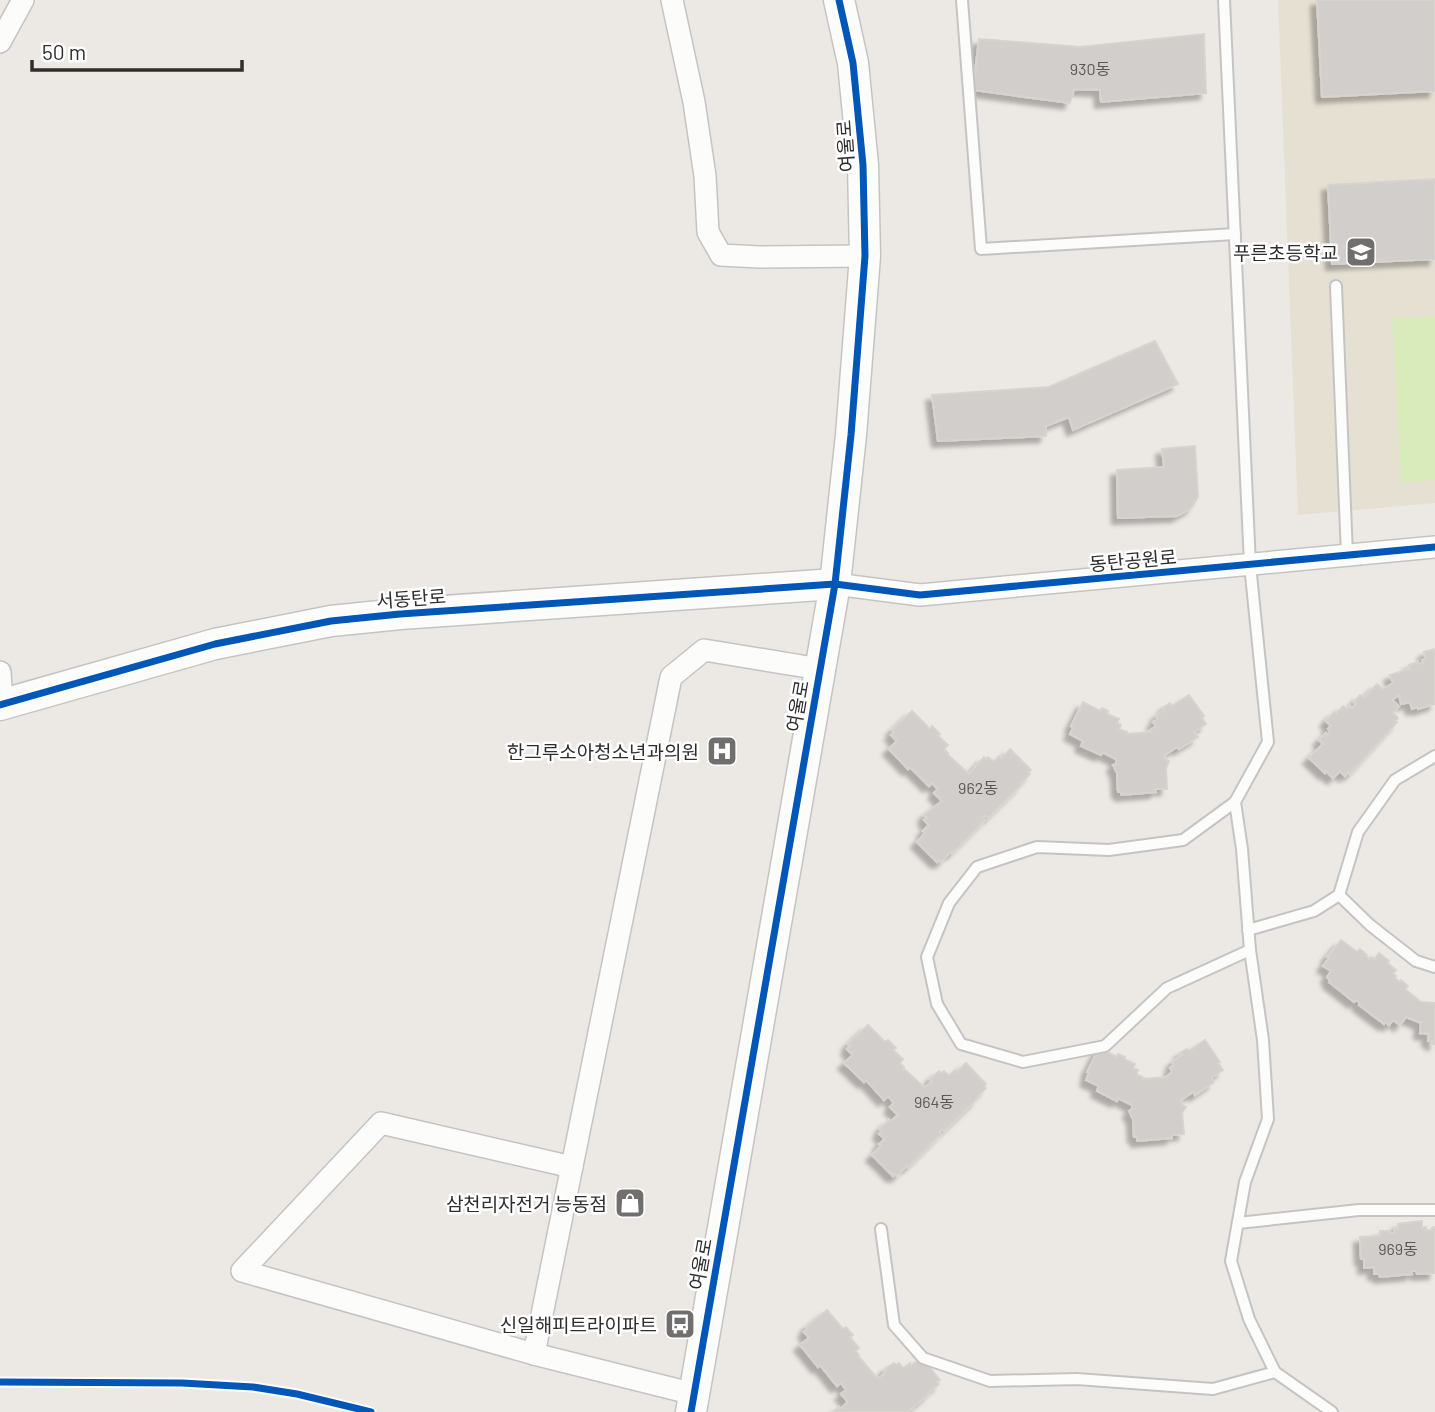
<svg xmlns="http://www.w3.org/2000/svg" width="1435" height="1412" viewBox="0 0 1435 1412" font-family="Barlow,'Noto Sans KR',sans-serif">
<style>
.education{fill:#e6e0d3}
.pitch{fill:#d9eabb}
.building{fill:#d1cecb;stroke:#d7d4d0;stroke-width:2;filter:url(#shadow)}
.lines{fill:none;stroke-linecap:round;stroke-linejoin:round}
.lane-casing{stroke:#c5c4c5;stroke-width:14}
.street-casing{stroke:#c5c4c5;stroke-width:24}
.secondary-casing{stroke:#c5c4c5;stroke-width:33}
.lane{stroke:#fcfcfb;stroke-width:10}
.street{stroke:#fcfcfb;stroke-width:21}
.secondary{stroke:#fcfcfb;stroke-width:30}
.cycleway-casing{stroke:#fff;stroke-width:11}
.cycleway{stroke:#0057b8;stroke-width:7}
.labels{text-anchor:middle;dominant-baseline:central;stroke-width:5;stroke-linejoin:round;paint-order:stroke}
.number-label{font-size:16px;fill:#585857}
.street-label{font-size:19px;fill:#2e2e2e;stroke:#fff}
.poi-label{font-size:19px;fill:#2e2e2e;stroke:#fff;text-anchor:end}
</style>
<defs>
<filter id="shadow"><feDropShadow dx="-6" dy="6" stdDeviation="2" flood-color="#0004"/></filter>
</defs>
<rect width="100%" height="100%" fill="#ece8e4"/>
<polygon class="education" points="1278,0 1435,0 1435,503 1298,515"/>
<polygon class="pitch" points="1435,316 1435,480 1401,482 1392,318"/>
<g class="building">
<polygon points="1317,0 1435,0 1435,91 1322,97"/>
<polygon points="1204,34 1206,93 1101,102 1100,90 1074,89 1070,103 973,90 979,39 1080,47"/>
<polygon points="1435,179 1435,259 1332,264 1328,185"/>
<polygon points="1155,341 1178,384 1073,430 1069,417 1046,426 1046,436 938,441 932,395 1049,387"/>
<polygon points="1195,446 1198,497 1191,508 1177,516 1118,518 1117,470 1164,467 1162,449"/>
<polygon points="1435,649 1435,704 1418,709 1417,707 1412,709 1410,702 1401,704 1399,695 1392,700 1399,706 1393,713 1398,718 1395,721 1397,722 1350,774 1348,772 1345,776 1340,771 1333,778 1326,771 1325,773 1309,758 1323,744 1319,740 1326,733 1327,735 1330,732 1328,729 1331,726 1326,721 1334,712 1336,714 1343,706 1347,709 1350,706 1352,708 1356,704 1354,702 1360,695 1364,698 1377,684 1383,689 1393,683 1390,675 1410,669 1409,665 1418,662 1418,664 1423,663 1422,660 1426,659 1424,652"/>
<polygon points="1189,695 1204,716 1202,718 1206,724 1194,732 1198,737 1179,749 1177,747 1165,755 1165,759 1169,761 1166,768 1167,789 1155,789 1156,792 1121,795 1121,792 1118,792 1117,773 1113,765 1116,764 1116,759 1102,752 1101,755 1081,746 1083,741 1070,734 1073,728 1071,726 1083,702 1100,711 1102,708 1108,711 1107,714 1119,719 1117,723 1121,725 1119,729 1127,732 1127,734 1150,732 1149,731 1156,726 1153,722 1158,719 1156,716 1165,709 1164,707 1170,703 1172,706"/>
<polygon points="912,711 930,729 932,726 940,734 938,736 948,745 944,749 948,753 947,754 969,774 984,757 986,759 988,757 994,762 999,756 1002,759 1010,749 1031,770 1028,772 1030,774 1020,784 1021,785 988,818 986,815 983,818 985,820 952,853 951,851 941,862 939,860 937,862 917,842 925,833 923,831 929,825 924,820 927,818 924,815 942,801 934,793 938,789 932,783 929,786 910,767 908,769 889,749 897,741 891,735 894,732 892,730"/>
<polygon points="1341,940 1357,952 1360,949 1367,955 1366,956 1369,959 1371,957 1375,959 1379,953 1389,961 1387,963 1396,970 1393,974 1396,976 1395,978 1399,982 1401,980 1408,986 1405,989 1421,1002 1435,1003 1435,1044 1432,1044 1433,1041 1428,1041 1429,1034 1420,1033 1421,1023 1406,1017 1400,1025 1393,1020 1389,1025 1385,1022 1384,1024 1359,1005 1360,1003 1356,1000 1354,1002 1329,982 1330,980 1327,977 1331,971 1323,966 1329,958 1327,957"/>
<polygon points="868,1025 885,1042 888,1040 896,1048 893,1050 903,1059 900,1063 904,1067 903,1068 925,1088 932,1081 930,1079 939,1071 941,1073 944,1071 949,1076 955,1070 957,1072 966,1063 986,1084 984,1086 986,1088 976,1098 977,1099 944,1131 942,1129 939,1132 941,1134 908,1167 907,1165 897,1176 895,1174 893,1176 872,1155 881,1146 879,1144 885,1139 879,1134 882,1131 880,1129 889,1120 890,1122 898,1115 890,1107 894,1103 888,1096 884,1100 866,1080 864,1082 844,1063 853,1055 847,1049 850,1046 848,1044"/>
<polygon points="1205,1040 1220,1062 1218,1063 1223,1070 1211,1078 1214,1082 1195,1095 1193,1092 1181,1100 1182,1105 1186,1107 1182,1113 1184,1134 1172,1135 1172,1138 1137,1141 1137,1137 1134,1137 1133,1119 1129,1111 1132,1109 1132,1105 1118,1098 1117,1101 1097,1091 1099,1086 1086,1080 1089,1073 1087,1072 1099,1048 1117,1057 1118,1054 1125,1057 1124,1059 1135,1064 1133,1068 1138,1070 1136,1074 1144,1078 1143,1079 1166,1077 1172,1072 1170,1068 1174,1065 1172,1062 1182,1055 1180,1053 1187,1049 1189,1051"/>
<polygon points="1422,1221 1422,1228 1426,1227 1426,1230 1432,1230 1432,1228 1435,1227 1435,1273 1417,1274 1416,1271 1411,1271 1412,1274 1380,1277 1379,1274 1374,1274 1374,1267 1364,1268 1364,1259 1361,1259 1360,1237 1380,1236 1380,1231 1390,1231 1390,1233 1394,1233 1394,1229 1398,1229 1398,1224"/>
<polygon points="827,1310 843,1329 846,1327 853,1335 850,1337 859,1348 855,1351 859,1355 858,1356 878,1379 886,1372 884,1370 894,1363 896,1365 899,1363 903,1368 910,1363 911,1366 922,1358 940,1380 937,1382 939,1384 928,1393 929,1394 907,1412 833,1412 839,1407 840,1409 848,1402 841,1394 846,1390 841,1383 837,1386 820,1365 818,1367 800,1345 809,1338 804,1332 808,1329 806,1327"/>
</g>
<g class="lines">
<g class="lane-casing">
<g id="lane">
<polyline points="962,0 981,249 1235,234"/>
<polyline points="1224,0 1250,565 1268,742 1235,802 1242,849 1250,950 1263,1040 1268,1119 1245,1182 1231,1261 1249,1319 1275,1372 1332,1412"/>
<polyline points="1336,286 1347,555"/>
<polyline points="1235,802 1183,840 1109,850 1037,847 977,867 949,903 927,957 937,1004 961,1044 1023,1062 1105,1046 1167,988 1250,950"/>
<polyline points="1339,895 1370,925 1416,961 1435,967"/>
<polyline points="1248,930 1314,911 1339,895 1358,832 1395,780 1435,756"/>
<polyline points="1238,1223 1359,1210 1435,1210"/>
<polyline points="881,1229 894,1325 923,1358 990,1381 1077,1379 1213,1389 1275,1372"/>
</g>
</g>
<g class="street-casing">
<g id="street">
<polyline points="672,0 694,102 705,176 708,232 721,255 759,257 865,256"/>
<polyline points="0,42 23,0"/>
<polyline points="835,584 920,595 1435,547"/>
<polyline points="0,672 2,704"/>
<polyline points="572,1167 381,1123 242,1271 534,1354 694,1394"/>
<polyline points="534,1354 671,677 704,650 820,669"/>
</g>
</g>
<g class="secondary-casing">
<g id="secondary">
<polyline points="0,705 215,644 331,621 400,614 835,584"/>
<polyline points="691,1412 835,584 851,435 865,256 863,165 853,63 839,0"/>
</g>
</g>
<use href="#lane" class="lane"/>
<use href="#street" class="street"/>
<use href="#secondary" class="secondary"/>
<g class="cycleway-casing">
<g id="cycleway">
<polyline points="0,705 215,644 331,621 400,614 835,584 920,595 1435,547"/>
<polyline points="0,1382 182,1383 253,1387 297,1394 371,1412"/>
<polyline points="691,1412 835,584 851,435 865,256 863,165 853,63 839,0"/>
</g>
</g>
<use href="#cycleway" class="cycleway"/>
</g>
<defs>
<g id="school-square" transform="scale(1.575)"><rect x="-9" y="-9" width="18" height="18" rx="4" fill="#706f6e" stroke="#fff"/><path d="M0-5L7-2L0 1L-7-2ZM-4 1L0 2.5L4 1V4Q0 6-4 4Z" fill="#fff"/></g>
<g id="hospital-square" transform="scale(1.575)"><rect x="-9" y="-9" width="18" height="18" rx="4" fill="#706f6e" stroke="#fff"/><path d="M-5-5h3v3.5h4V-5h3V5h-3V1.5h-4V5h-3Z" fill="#fff"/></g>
<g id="shop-square" transform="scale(1.575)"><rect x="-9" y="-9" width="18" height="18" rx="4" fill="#706f6e" stroke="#fff"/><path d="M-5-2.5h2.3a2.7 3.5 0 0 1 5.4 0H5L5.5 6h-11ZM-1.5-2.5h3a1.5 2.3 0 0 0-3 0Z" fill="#fff"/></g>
<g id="bus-square" transform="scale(1.575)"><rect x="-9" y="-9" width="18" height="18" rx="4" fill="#706f6e" stroke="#fff"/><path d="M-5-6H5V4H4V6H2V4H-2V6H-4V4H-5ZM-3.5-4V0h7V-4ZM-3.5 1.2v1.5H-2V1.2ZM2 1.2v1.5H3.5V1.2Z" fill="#fff"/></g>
</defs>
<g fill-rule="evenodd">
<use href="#school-square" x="1361" y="252"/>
<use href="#hospital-square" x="722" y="751"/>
<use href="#shop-square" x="630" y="1203"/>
<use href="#bus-square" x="680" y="1324"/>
</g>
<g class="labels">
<g class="number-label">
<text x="1090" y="68">930동</text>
<text x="978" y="787">962동</text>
<text x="934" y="1101">964동</text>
<text x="1398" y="1248">969동</text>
</g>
<g class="street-label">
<text transform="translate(845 146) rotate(-94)">여울로</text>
<text transform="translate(1133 560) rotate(-5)">동탄공원로</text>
<text transform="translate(411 598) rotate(-4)">서동탄로</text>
<text transform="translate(797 706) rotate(-80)">여울로</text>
<text transform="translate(700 1264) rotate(-80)">여울로</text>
</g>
<g class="poi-label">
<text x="1338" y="252">푸른초등학교</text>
<text x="699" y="751">한그루소아청소년과의원</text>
<text x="607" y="1203">삼천리자전거 능동점</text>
<text x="657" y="1324">신일해피트라이파트</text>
</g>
</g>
<path d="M32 60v10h210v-10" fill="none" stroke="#2e2e2e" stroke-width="3.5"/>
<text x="42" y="60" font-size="21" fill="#2e2e2e" stroke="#ffffff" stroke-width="5" paint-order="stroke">50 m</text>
</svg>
